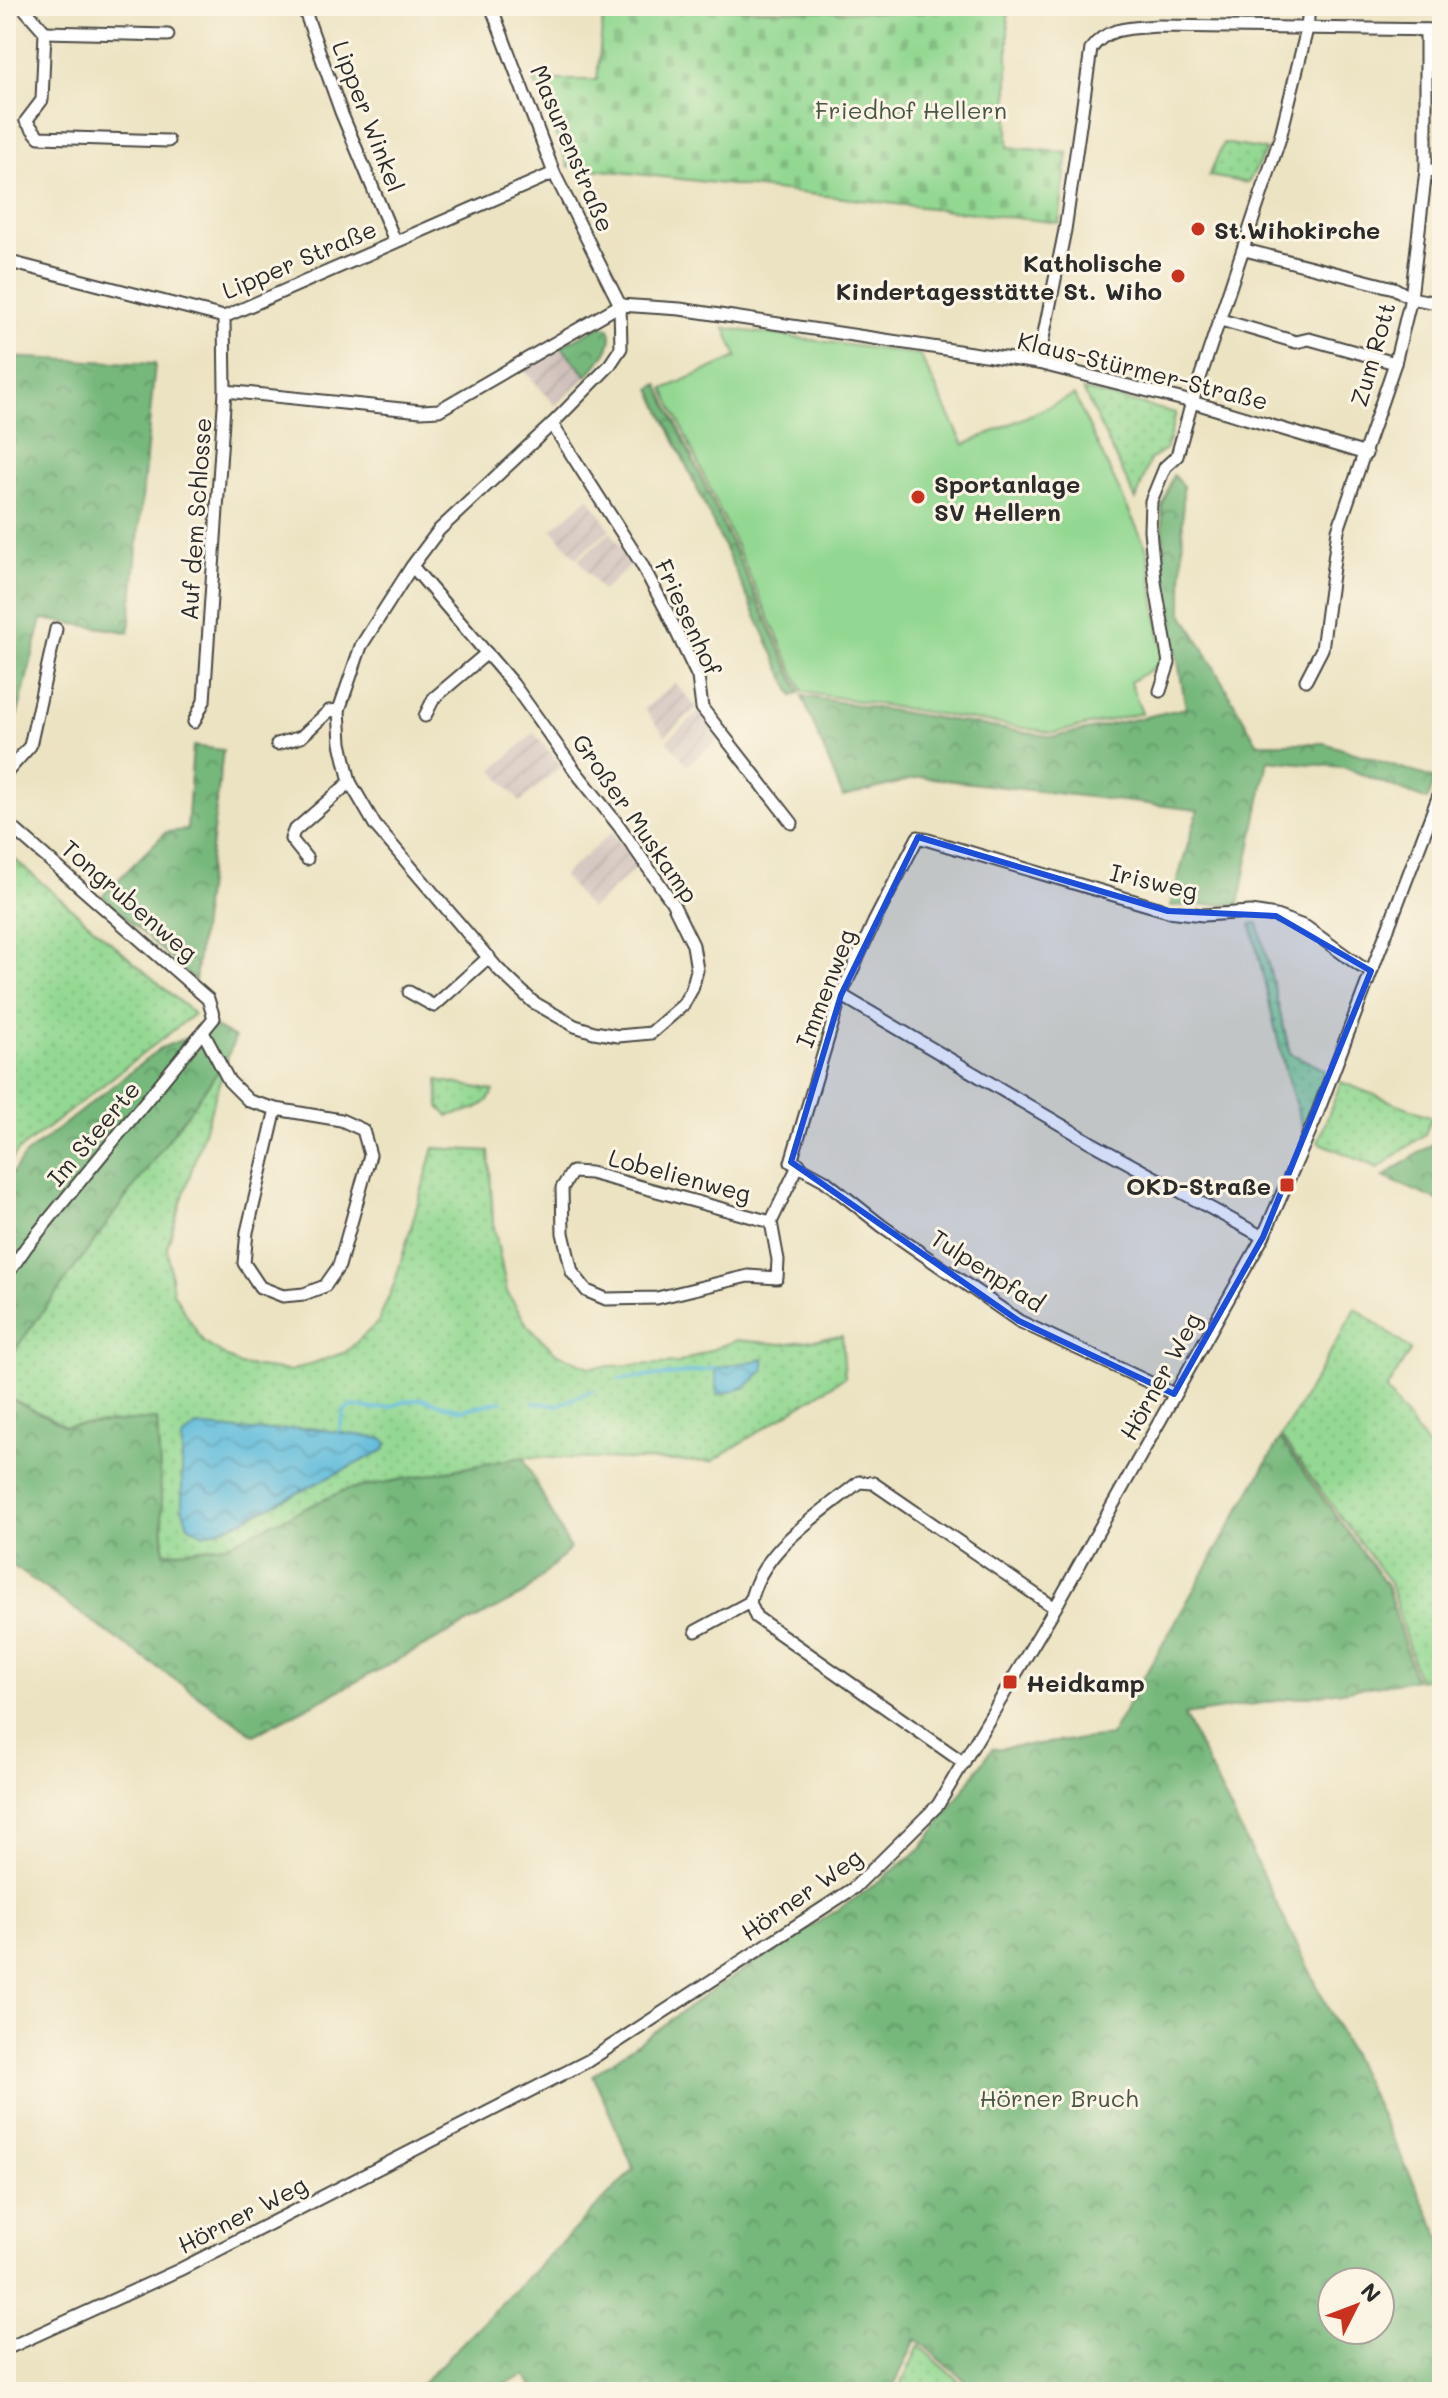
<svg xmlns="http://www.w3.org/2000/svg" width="1448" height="2398" viewBox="0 0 1448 2398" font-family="Mali,sans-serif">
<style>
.industrial{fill:url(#industrial-furrows)}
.grass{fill:url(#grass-dots);stroke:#5f825e;stroke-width:2}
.forest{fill:url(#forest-crowns);stroke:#507254;stroke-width:2;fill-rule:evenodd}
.cemetery{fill:url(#cemetery-stones);stroke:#5f825e;stroke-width:2}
.pitch{fill:#93d892;stroke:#5f825e;stroke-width:2}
.water{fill:url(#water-waves);stroke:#447383;stroke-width:2}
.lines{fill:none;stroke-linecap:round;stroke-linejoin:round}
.stream{stroke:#5dbbdb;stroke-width:4}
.minor-casing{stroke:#484742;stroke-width:15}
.minor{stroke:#fff;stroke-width:11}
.marked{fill:#1d4ed8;fill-opacity:0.2;stroke:#1d4ed8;stroke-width:6;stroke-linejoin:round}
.poi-dot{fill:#c8321e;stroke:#fcf5e5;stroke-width:3}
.labels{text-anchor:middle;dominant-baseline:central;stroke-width:6;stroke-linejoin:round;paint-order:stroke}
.park-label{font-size:24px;fill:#455645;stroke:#fcf5e5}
.street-label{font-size:24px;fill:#2b2b2b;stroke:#fcf5e5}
.poi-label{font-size:24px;font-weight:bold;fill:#2b2b2b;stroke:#fcf5e5;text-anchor:start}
</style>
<defs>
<pattern id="industrial-furrows" width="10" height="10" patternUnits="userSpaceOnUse" patternTransform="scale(2)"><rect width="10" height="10" fill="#cfc0bb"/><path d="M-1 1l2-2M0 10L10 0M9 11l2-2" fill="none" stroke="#b2a5a1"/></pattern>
<pattern id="grass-dots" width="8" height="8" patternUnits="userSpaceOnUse" patternTransform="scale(2)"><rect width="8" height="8" fill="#93d892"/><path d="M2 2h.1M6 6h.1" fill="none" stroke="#7fba7e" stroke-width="1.8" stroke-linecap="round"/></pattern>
<pattern id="forest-crowns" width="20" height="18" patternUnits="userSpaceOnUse" patternTransform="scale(2)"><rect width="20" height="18" fill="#76b87c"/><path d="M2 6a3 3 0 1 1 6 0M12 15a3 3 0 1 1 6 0" fill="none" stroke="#619666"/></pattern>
<pattern id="cemetery-stones" width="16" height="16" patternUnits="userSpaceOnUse" patternTransform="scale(2)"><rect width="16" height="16" fill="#93d892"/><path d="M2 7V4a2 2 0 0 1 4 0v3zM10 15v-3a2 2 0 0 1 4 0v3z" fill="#7fba7e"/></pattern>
<pattern id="water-waves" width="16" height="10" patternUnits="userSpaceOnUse" patternTransform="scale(2)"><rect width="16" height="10" fill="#5dbbdb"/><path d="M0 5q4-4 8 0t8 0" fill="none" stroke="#4d98b2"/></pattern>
</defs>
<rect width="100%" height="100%" fill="#fcf5e5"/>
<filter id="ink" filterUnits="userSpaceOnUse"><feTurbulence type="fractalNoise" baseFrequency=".0125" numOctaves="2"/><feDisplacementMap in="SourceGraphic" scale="16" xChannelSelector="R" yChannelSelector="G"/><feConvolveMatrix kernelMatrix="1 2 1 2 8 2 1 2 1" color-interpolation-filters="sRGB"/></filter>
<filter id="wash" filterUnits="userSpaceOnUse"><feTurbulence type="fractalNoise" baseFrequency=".006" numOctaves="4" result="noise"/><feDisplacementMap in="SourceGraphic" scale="32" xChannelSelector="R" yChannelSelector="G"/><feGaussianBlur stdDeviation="1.8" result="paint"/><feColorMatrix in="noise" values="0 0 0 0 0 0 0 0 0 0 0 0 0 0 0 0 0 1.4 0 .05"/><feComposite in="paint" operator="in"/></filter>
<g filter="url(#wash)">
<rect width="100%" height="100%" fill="#ece3c2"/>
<g class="industrial">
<polygon points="561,346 587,376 555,405 524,370"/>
<polygon points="589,497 610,529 576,558 552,529"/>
<polygon points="611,532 632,564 602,591 579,560"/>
<polygon points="675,683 697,708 665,735 644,709"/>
<polygon points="700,711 722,737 687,765 667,740"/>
<polygon points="534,733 562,766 520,802 493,770"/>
<polygon points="612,832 638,867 590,909 563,876"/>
</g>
<g class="grass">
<polygon points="1223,143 1266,150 1248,183 1209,176"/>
<polygon points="1083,390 1176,413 1166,449 1150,460 1136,500"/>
<polygon points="6,852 194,1014 18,1151 6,1168"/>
<polygon points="1258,923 1290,1053 1325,1070 1303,1129 1285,1070 1251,924"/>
<polygon points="227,1059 167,1247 173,1292 203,1342 240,1365 290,1371 346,1352 378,1322 395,1282 434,1148 489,1151 493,1222 507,1292 528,1326 556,1353 589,1367 678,1363 736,1340 782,1344 842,1336 845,1377 711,1462 523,1457 345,1490 226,1545 164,1553 157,1419 65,1426 6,1396 6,1362"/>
<path d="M438,1080L494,1091C485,1110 467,1111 448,1116L439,1107Z"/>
<polygon points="1341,1082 1432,1117 1425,1134 1378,1168 1318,1142"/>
<polygon points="1356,1308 1411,1350 1386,1390 1442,1466 1442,1675 1418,1680 1390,1583 1281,1437"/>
<polygon points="919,2346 972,2392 898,2392"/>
</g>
<g class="forest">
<path d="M600,326L609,328C617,347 598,361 587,376L561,346Z"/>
<polygon points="6,357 155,364 129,632 42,619 10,744 6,748"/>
<polygon points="658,384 800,692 793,696 651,389"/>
<polygon points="1173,475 1183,485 1182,611 1257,743 1324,743 1436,779 1427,800 1343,767 1268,760 1239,904 1170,906 1198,810 921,777 843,797 802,696 1054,737 1186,708 1165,585 1162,506"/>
<polygon points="193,746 223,750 195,981 102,896 166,832 187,830"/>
<polygon points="215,1027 235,1038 227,1059 6,1362 6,1182 24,1156 161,1048"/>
<polygon points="1442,1123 1442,1202 1383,1177 1435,1142"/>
<polygon points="6,1396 65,1426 157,1419 164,1553 226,1545 345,1490 523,1457 570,1549 524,1594 254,1735 6,1561"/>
<path d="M1280,1439L1387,1586L1415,1680L1184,1715L1442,2240V2392H979L916,2339L891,2392H534L526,2375L482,2392H414L634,2169L593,2075L708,1993L862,1894L921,1849L992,1749L1110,1736ZM1332,2282H1380V2330H1332Z"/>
</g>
<polygon class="cemetery" points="604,6 923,13 923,6 1008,6 1008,147 1068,153 1059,223 568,166 534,80 597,80"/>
<polygon class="pitch" points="725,328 920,355 964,445 1074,395 1147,549 1164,662 1130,682 1142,713 1054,733 803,692 664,389 737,357"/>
<g class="water">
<polygon points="764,1359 764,1370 744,1388 717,1395 715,1368"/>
<polygon points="196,1426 251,1431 310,1428 384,1439 387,1443 384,1450 233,1525 203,1534 188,1525 182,1507 182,1439"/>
</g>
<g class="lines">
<g class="stream">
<polyline points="619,1379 680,1374 715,1368"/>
<polyline points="534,1403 558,1405 592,1391"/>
<polyline points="339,1431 345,1410 353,1406 373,1409 390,1407 403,1402 422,1399 461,1410 502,1401"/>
</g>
</g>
</g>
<g filter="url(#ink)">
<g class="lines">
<g class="minor-casing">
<g id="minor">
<polyline points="22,6 45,32 42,100 26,121 39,137 168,141"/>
<polyline points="303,6 341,112 395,241"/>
<polyline points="45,32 168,35"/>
<polyline points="1426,170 1442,171"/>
<polyline points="1245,250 1394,288 1411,298 1442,304"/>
<polyline points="6,261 224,317 554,173"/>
<polyline points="620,305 680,309 1038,363 1192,402 1366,454"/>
<polyline points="1221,320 1296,342 1309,339 1395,363"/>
<path d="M1038,363L1065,230L1091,49C1107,26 1133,28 1159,26L1442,30"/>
<polyline points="225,391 421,411 439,410 620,305"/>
<polyline points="552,424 641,563 666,610 698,677 702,708 792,823"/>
<polyline points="412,566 513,684 576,772 619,826 672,902 693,945 697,970 692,989 683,1005 651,1033 618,1036 594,1032 575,1026 533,1002 498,969 375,825 350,782 341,743 339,710 361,646 412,566 439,530 552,424 609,366 621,348 620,305 554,173 491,6"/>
<polyline points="1306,680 1322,649 1338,530 1395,363 1411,298 1426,170 1426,30"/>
<polyline points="1160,691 1169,663 1155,582 1150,530 1151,501 1165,467 1177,456 1192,402 1280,138 1307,29 1309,6"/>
<polyline points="425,716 434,698 487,653"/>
<polyline points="194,722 204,701 225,391 224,317"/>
<polyline points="277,744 301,737 329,711 339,710"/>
<polyline points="6,773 30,746 56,629"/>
<polyline points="6,822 208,999 214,1018 27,1246 6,1276"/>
<polyline points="307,859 291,839 294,831 350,782"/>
<polyline points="409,992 434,1006 489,957"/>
<polyline points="841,995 1092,1143 1263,1237"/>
<polyline points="204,1034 229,1081 249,1101 276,1109 247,1232 244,1263 260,1287 283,1296 304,1294 325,1286 339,1266 370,1155 363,1130 341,1120 276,1109"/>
<polyline points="771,1222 590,1173 572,1172 562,1188 563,1233 572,1272 587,1291 606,1299 657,1298 748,1276 777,1278 778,1260 771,1222 799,1164"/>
<polyline points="1174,1394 1019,1321 882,1226 824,1180 791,1162 841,995 874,922 918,837 1168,911 1203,915 1251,912 1276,916 1306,927 1360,966 1371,971"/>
<polyline points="750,1602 756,1617 964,1763"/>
<path d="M696,1631L750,1602C762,1548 819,1515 859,1482L873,1483L1055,1608"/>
<polyline points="6,2349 179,2270 588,2061 854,1888 938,1805 1055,1608 1263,1237 1314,1122 1442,787"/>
</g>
</g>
<use href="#minor" class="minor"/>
</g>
</g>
<path class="marked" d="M918,837L1168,911L1276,916L1371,971L1263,1237L1174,1394L1019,1321L791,1162L841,995Z"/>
<g class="poi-dot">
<circle cx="1198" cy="229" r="8"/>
<circle cx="1178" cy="276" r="8"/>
<circle cx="918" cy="497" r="8"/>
<rect x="1279" y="1177" width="16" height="16" rx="4"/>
<rect x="1002" y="1674" width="16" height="16" rx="4"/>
</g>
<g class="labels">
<g class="park-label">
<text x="911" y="109">Friedhof Hellern</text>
<text x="1059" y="2097">Hörner Bruch</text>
</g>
<g class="street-label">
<text transform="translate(369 116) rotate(69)">Lipper Winkel</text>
<text transform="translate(573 148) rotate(67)">Masurenstraße</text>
<text transform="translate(299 259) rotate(-23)">Lipper Straße</text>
<text transform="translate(1372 354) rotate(-74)">Zum Rott</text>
<text transform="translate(1143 370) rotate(14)">Klaus-Stürmer-Straße</text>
<text transform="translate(195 519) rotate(-86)">Auf dem Schlosse</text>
<text transform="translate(689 617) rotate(65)">Friesenhof</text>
<text transform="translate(636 818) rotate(55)">Großer Muskamp</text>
<text transform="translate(1154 881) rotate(13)">Irisweg</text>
<text transform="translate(130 900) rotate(41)">Tongrubenweg</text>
<text transform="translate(825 988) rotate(-69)">Immenweg</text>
<text transform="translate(93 1133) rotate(-50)">Im Steerte</text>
<text transform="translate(680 1175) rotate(15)">Lobelienweg</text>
<text transform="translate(988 1270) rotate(33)">Tulpenpfad</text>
<text transform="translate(1160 1376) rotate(-61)">Hörner Weg</text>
<text transform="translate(801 1894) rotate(-35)">Hörner Weg</text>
<text transform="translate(242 2214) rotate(-27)">Hörner Weg</text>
</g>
<g class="poi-label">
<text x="1214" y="229">St.Wihokirche</text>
<text x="1162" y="262" text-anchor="end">Katholische<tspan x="1162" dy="28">Kindertagesstätte St. Wiho</tspan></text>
<text x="934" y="483">Sportanlage<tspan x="934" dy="28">SV Hellern</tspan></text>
<text x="1271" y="1185" text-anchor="end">OKD-Straße</text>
<text x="1026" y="1682">Heidkamp</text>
</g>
</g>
<rect width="1448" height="2398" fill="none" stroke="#fcf5e5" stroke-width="32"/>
<g transform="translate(1356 2306) rotate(48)"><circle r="38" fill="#fcf5e5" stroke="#a8a49b" stroke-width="2"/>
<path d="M0-6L14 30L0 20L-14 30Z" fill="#c8321e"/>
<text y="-12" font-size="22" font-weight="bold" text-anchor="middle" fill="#2b2b2b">N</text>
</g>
</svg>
